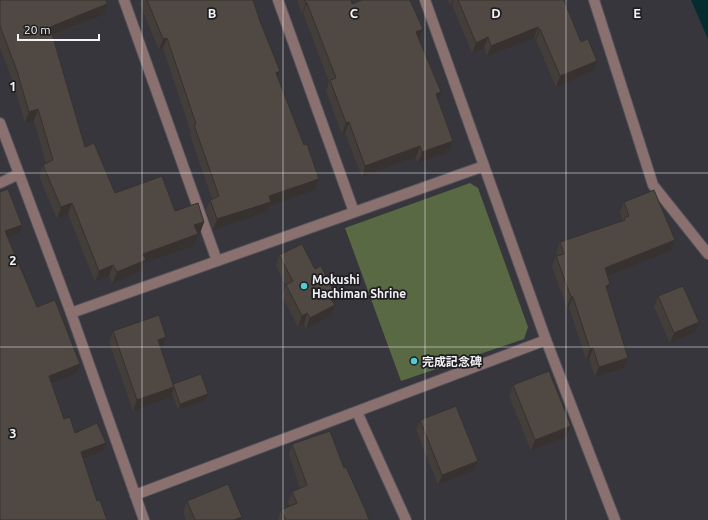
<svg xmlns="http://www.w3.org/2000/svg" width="708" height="520" viewBox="0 0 708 520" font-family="Ubuntu,'Noto Sans JP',sans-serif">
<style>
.green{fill:#596943}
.water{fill:#052c2f}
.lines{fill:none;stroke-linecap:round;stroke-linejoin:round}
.street-casing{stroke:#55545b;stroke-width:12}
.street{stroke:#8a7170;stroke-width:10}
.wall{fill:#443e3a}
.shaded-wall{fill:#37322f}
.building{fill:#4f4843;stroke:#37322f}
.grid{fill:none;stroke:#f3f3f7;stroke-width:1;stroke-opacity:0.55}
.poi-dot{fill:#51ccd3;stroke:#1f1e21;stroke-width:1.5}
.labels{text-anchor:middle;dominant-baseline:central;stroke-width:3.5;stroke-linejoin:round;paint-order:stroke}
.poi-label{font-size:12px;font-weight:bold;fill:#f3f3f7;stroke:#1f1e21;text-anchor:start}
.grid-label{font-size:13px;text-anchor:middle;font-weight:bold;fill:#f3f3f7;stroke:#1f1e21;stroke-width:3.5;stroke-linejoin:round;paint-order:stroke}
</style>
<rect width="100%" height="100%" fill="#37363d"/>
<polygon class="green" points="470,183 478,188 528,327 524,339 401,381 345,228"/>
<polygon class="water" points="691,0 708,0 708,39"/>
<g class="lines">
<g class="street-casing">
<g id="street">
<polyline points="124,0 217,261"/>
<polyline points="278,0 354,212"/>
<polyline points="425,0 546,340 615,520"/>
<polyline points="594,0 653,185 708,254"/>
<polyline points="0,123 71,313 144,520"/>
<polyline points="0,183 19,174"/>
<polyline points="71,313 484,166"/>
<polyline points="357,412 406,520"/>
<polyline points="135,495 546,340"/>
</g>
</g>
<use href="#street" class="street"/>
</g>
<g class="wall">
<polygon points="0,0 107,4 103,15 53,36 85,147 115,193 175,211 204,222 200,233 198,234 194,246 144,263 141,271 112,284 109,276 95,282 68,214 57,219 39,176 43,165 46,163 34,121 25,123 13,82 0,48"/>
<polygon points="142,0 253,0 278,78 304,145 319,179 315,190 269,206 267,212 213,230 206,210 210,200 212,199 190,135 191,132 163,48 159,50 140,4"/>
<polygon points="297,0 351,0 352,4 419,40 438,100 453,141 449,152 418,163 416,157 362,177 345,133 342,134 326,91 329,82 303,13 302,14"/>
<polygon points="448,0 564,0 593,71 556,87 536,40 535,40 534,38 487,56 484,48 472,53 452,5 450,6"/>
<polygon points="624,202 675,240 671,251 608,276 610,284 608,292 628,358 624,368 595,377 589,359 586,360 569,307 567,308 552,267 556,256 557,256 556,253 560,242 623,221 620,212"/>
<polygon points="279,255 315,269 336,296 334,303 335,305 331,316 306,329 304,324 298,327 282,296 286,285 276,266"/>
<polygon points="658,296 699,322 695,332 670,343 654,307"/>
<polygon points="113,331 166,337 163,348 161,349 173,384 208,394 206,400 178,410 172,392 171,397 133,411 109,342"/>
<polygon points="513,385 571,426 567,437 531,451 509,396"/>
<polygon points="420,420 478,461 474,471 438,485 416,430"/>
<polygon points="292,444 344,468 369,520 278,520 281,510 290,506 288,502 292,492 300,488 289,454"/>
<polygon points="187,501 241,520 186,520 183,512"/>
</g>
<g class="shaded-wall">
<polygon points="453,0 454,0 452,5 450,6"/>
<polygon points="306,3 307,3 303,13 302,14"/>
<polygon points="107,4 103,15 46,38 50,27"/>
<polygon points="538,27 534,38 487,56 491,46"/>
<polygon points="423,29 419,40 412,43 416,32"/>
<polygon points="540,29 536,40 535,40 539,30"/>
<polygon points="488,37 484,48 472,53 476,43"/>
<polygon points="167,38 163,48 159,50 163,39"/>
<polygon points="597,61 593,71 556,87 560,76"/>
<polygon points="280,71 276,82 276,73"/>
<polygon points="441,92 437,102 436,94"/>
<polygon points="38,109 34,121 25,123 29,112"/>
<polygon points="349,122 345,133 342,134 346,123"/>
<polygon points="453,141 449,152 418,163 422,152"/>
<polygon points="420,146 416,157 362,177 365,166"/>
<polygon points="319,179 315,190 269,206 267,212 213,230 217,219 269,196"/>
<polygon points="72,203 68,214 57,219 61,207"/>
<polygon points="204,222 200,233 198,234 194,246 144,263 141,271 112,284 117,272 143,254 194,225"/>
<polygon points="22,225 19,233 2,240 5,231"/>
<polygon points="675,240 671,251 601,279 605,268"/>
<polygon points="113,265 109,276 95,282 99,271"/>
<polygon points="610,284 606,295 606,286"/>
<polygon points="336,296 333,306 331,299"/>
<polygon points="571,297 573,297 569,307 567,308"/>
<polygon points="335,305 331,316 306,329 310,318"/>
<polygon points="307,313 304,324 298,327 302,316"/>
<polygon points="699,322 695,332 670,343 674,333"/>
<polygon points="166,337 163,348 154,351 158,340"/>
<polygon points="593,348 589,359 586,360 590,349"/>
<polygon points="628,358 624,368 595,377 599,367"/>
<polygon points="80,364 77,373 46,385 49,376"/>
<polygon points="174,387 171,397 133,411 137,400"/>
<polygon points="208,394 206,400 178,410 180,404"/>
<polygon points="571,426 567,437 531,451 535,440"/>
<polygon points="106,443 103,451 78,461 81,452"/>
<polygon points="478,461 474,471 438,485 442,475"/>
<polygon points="242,517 241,520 234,520"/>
</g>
<g class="building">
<polygon points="0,0 106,0 107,4 50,27 85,147 94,143 115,193 162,176 175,211 198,203 204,222 194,225 198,234 143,254 146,260 117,272 113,265 99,271 72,203 61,207 43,165 53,160 38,109 29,112 17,71 0,26"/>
<polygon points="147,0 253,0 260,21 280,71 276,73 304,145 307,144 319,179 269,196 271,202 217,219 210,200 219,196 194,125 196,124 167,38 163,39"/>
<polygon points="304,0 351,0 352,4 362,0 410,0 423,29 416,32 441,92 436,94 453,141 422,152 420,146 365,166 349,122 346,123 330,80 336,78 307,3 306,3"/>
<polygon points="458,0 564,0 581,42 588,39 597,61 560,76 540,29 539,30 538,27 491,46 488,37 476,43"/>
<polygon points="8,189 22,225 5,231 37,307 55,300 80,364 49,376 64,419 70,417 75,433 97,423 106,443 81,452 97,501 100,500 107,520 0,520 0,192"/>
<polygon points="654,190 675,240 605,268 610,284 606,286 628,358 599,367 593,348 590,349 573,297 571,297 556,256 564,254 560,242 625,220 624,218 629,216 624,202"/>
<polygon points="302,244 315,269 321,266 336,296 331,299 335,305 310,318 307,313 302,316 286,285 293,281 279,255"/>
<polygon points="683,286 699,322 674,333 658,296"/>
<polygon points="159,315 166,337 158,340 174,387 137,400 113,331"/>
<polygon points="549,371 571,426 535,440 513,385"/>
<polygon points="201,374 208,394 180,404 173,384"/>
<polygon points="456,406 478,461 442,475 420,420"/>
<polygon points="330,431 344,468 346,467 365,509 369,520 286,520 281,510 297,503 292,492 307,485 292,444"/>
<polygon points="228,484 242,517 234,520 195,520 187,501"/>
</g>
<path class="grid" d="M142,0V520M283,0V520M425,0V520M566,0V520M0,173H708M0,347H708"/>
<g class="poi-dot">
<circle cx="304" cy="286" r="4"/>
<circle cx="414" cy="361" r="4"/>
</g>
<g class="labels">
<g class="poi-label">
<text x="312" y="279">Mokushi<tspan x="312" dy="14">Hachiman Shrine</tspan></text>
<text x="422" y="361">完成記念碑</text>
</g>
</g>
<g class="grid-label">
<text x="212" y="18">B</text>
<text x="354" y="18">C</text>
<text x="496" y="18">D</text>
<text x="637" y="18">E</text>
<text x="13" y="91">1</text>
<text x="13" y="265">2</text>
<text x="13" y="438">3</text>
</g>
<path d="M18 34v6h81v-6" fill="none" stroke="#f3f3f7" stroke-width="2"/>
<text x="24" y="34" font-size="12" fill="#f3f3f7" stroke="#1f1e21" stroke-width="3" paint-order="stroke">20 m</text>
</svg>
